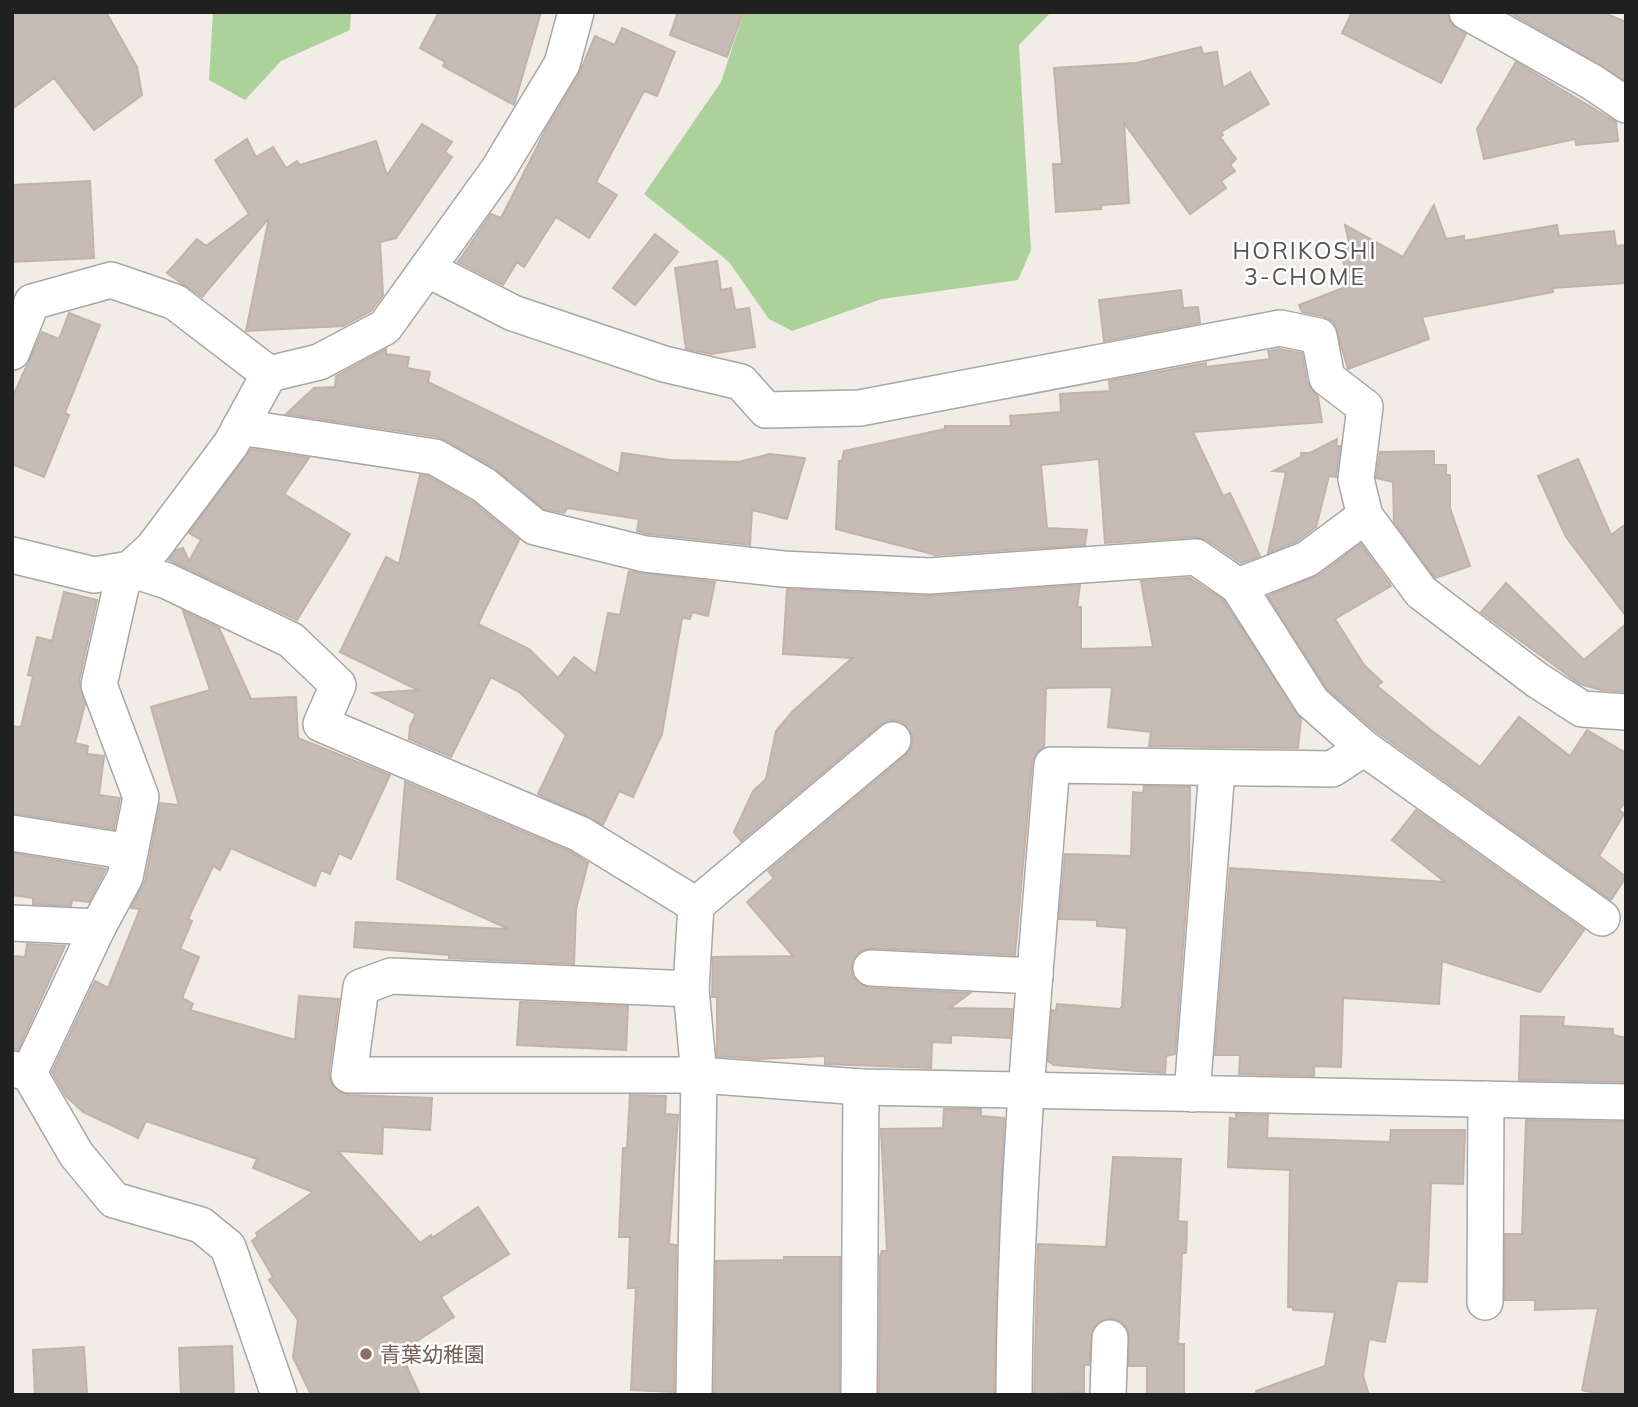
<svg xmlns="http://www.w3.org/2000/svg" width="1638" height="1407" viewBox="0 0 1638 1407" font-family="Mulish,'Noto Sans JP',sans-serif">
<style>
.forest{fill:#add19a}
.building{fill:#c6bcb5;stroke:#c3b2a8;stroke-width:2}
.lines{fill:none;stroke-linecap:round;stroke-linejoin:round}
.street-casing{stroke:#a7a7a7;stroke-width:38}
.street{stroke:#fff;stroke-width:35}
.education-dot{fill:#8d6e63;stroke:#fff;stroke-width:2.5}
.labels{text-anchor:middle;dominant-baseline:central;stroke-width:5;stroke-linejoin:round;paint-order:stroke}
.education-label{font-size:21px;fill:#785e54;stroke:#fff;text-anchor:start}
.neighbourhood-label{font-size:23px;letter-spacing:2px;fill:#535353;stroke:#fff}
</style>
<rect width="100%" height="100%" fill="#f1ece6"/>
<g class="forest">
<polygon points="213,12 351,12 350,30 281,61 245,100 209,80"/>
<polygon points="744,12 1051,12 1019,45 1031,250 1018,280 882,299 792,331 769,319 729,262 644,194 721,82"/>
</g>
<g class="building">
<polygon points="12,12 106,12 137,67 142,95 94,130 54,78 12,109"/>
<polygon points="439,12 541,12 514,105 443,66 445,62 420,48"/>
<polygon points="678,12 743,12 727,57 670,35"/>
<polygon points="1352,12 1447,12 1450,23 1466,34 1441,83 1342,33"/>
<polygon points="1509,12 1602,12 1626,22 1626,81"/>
<polygon points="622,28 675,52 657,96 644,91 596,182 617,195 589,238 556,217 524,267 517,262 503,285 458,262 491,214 501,218 546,129 579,74 595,36 615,45"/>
<polygon points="1201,47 1203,54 1217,52 1223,88 1250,72 1269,104 1221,132 1223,135 1220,137 1236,159 1230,165 1235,171 1221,181 1226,188 1190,214 1124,123 1129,203 1101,205 1101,209 1056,212 1053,164 1062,164 1054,68 1136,63"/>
<polygon points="1516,62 1616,122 1618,141 1576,145 1575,139 1484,159 1477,129"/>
<polygon points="422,124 452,142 445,152 452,157 396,238 380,242 383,295 371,311 343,326 246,331 269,218 202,297 167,273 197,239 206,246 249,214 215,160 247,139 256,157 273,147 286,168 297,161 300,165 376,141 387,175"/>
<polygon points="90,181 94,258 12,262 12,185"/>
<polygon points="1434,205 1446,239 1464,236 1464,241 1557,225 1559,236 1614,231 1616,246 1626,245 1626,283 1552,288 1553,292 1422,317 1429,339 1348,369 1334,322 1323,316 1302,312 1299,305 1348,286 1341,249 1350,247 1345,225 1403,257"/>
<polygon points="655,234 678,252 635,305 613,288"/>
<polygon points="717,261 721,290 731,288 735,310 749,308 755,347 711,354 686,349 675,268"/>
<polygon points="1181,290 1183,308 1198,307 1200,323 1104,341 1099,300"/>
<polygon points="69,313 100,325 65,413 69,415 44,477 12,464 12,398 42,332 59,339"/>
<polygon points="386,349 386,354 409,357 407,368 430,372 428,382 619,474 622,453 670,460 739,462 770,454 805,458 787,519 752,510 750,545 648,534 637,531 639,519 567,508 564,513 544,509 494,468 439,437 286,414 314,388 335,387 336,376"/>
<polygon points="1280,349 1302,353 1307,382 1318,397 1322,422 1193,432 1223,496 1230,493 1260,556 1241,563 1207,540 1195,537 1105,543 1099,459 1041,465 1047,528 1087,530 1085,545 936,555 836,529 839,461 842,461 844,451 945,429 945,426 1011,426 1010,416 1061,412 1060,394 1110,391 1109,381 1206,363 1206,367 1270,359 1268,351"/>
<polygon points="1337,439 1336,446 1340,446 1336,477 1329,476 1316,527 1297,541 1268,553 1286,472 1273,471 1301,457 1301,453 1310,453"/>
<polygon points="251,449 309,458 284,494 350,534 297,620 169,560 176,550 183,548 189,561 201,540 189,533"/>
<polygon points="1434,451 1434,465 1446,465 1446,475 1450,475 1450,508 1470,566 1435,578 1394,522 1393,482 1376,478 1380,452"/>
<polygon points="1578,459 1611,535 1626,524 1626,616 1566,537 1538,476"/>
<polygon points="420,475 428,476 473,502 519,540 478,624 529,649 558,678 574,657 596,674 608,613 620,615 629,571 715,582 708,616 692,612 690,619 682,618 662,734 633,797 619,791 603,825 538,794 566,735 519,692 491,677 451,757 409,739 410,726 416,714 373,693 418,690 340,652 386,557 399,564"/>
<polygon points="1361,544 1391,586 1335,619 1364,665 1382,682 1377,686 1431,730 1480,767 1519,717 1570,756 1587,730 1626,753 1626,801 1619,810 1624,814 1599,856 1626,877 1611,900 1377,732 1327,689 1268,596 1319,575"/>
<polygon points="1190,578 1223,600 1301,719 1298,748 1149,746 1151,732 1108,727 1112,687 1046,688 1044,747 1036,753 1032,763 1015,955 872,948 861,950 851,966 853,978 869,988 970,993 950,1008 1012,1009 1010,1038 951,1035 951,1043 932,1042 931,1068 825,1064 825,1056 757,1059 717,1056 717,997 712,997 713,957 793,956 747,902 774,878 768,871 906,755 912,746 913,736 901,721 890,720 881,724 741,841 734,832 753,791 766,779 776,731 793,711 852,658 783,654 787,589 930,596 1080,585 1077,607 1081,607 1081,649 1153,647 1141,581"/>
<polygon points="1506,583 1584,660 1626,624 1626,692 1601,690 1580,684 1481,612"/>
<polygon points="64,592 97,600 79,681 85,704 75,743 88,746 87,754 104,756 99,795 120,798 114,829 12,813 12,726 21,727 33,676 28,675 37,637 52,641"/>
<polygon points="183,611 219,628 251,699 296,697 298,738 390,775 351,859 339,853 330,874 321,870 315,886 231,848 220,870 213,866 188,919 192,921 180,949 199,957 182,998 193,1004 190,1010 295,1040 299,996 339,999 329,1072 331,1083 338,1091 349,1095 432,1098 430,1130 383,1127 382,1154 338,1151 420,1243 431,1235 432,1238 478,1207 509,1254 441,1297 454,1317 400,1352 420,1395 311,1395 293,1357 298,1320 269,1280 273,1277 252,1241 258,1236 256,1233 313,1192 253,1168 257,1159 146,1121 138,1138 83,1112 66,1096 52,1072 95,981 108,988 140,909 131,908 145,881 160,803 179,805 151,707 210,690"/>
<polygon points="405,782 571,852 588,863 576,909 574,964 449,958 449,955 354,947 356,922 509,929 397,879"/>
<polygon points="1144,786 1190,787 1189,865 1175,1054 1166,1056 1165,1073 1054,1065 1048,1061 1052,1010 1056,1011 1057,1004 1120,1009 1122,1006 1127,928 1097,926 1097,920 1059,919 1065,854 1131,856 1133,792 1143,793"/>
<polygon points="1416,810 1584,930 1540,992 1442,961 1439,1004 1343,998 1341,1067 1314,1066 1314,1076 1239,1074 1240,1055 1215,1055 1230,868 1445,882 1392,840"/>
<polygon points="12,853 106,869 89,902 72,900 71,906 33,904 33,898 12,895"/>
<polygon points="27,944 65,946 18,1050 12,1049 12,956 25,957"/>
<polygon points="520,1002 628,1006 626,1050 517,1045"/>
<polygon points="1521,1016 1564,1017 1563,1026 1613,1029 1613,1035 1626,1038 1626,1082 1519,1080"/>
<polygon points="630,1095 666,1096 665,1114 678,1115 669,1244 676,1245 674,1392 631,1390 636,1288 628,1288 630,1237 619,1237 623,1148 627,1148"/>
<polygon points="944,1109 981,1109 981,1116 1004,1118 994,1395 879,1395 880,1257 882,1251 887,1251 881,1129 943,1128"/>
<polygon points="1236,1114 1268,1115 1267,1138 1390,1142 1391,1130 1465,1130 1463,1184 1431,1183 1427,1282 1397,1281 1385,1342 1369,1339 1363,1376 1369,1395 1257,1395 1256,1391 1325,1366 1335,1312 1293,1310 1293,1307 1288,1307 1290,1170 1228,1167 1230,1118 1236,1119"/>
<polygon points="1526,1120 1626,1122 1626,1395 1602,1395 1582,1390 1598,1308 1535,1310 1535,1300 1505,1300 1505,1234 1522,1234"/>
<polygon points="1113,1157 1181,1159 1178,1221 1187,1222 1186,1253 1182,1253 1178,1344 1184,1344 1184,1395 1147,1395 1147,1366 1129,1366 1128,1329 1120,1321 1110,1318 1100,1321 1093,1328 1089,1365 1084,1365 1084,1392 1034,1395 1038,1244 1106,1247"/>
<polygon points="784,1257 840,1257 839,1395 714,1395 716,1261 784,1260"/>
<polygon points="232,1346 234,1395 181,1395 179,1348"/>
<polygon points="84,1347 87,1395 35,1395 33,1350"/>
</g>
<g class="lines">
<g class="street-casing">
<g id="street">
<polyline points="1467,12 1592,82 1626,105"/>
<polyline points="429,270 513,313 664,364 741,382 766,410 860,408 1280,328 1319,336 1327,378 1365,407 1356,479 1365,516 1421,592 1537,680 1582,709 1626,712"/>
<polyline points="12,352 32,302 111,280 175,302 269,374"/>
<polyline points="240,427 435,457 484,485 535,527 645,554 783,569 929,576 1196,557 1238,586 1312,702 1364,748 1602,918"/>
<polyline points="12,555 94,575 130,569 153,548 231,444 269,374 319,362 385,327 498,170 562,64 576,12"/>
<polyline points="1238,586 1307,559 1365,516"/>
<polyline points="12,833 130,852"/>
<polyline points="12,923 98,927"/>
<polyline points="871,968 1035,976"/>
<polyline points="691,989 391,976 361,987 349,1075 699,1075 861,1087 1626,1102"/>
<polyline points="12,1069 29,1073 76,1154 114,1200 201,1225 228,1247 279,1395"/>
<polyline points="29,1073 98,927 125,877 141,797 99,685 121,587 130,569 167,581 291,640 338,685 321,724 580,834 696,905"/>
<polyline points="1192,1094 1217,769"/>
<polyline points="1485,1302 1486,1099"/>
<polyline points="694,1395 699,1075 691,989 696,905 893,740"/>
<polyline points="859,1395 861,1087"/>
<path d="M1014,1395C1015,1184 1035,974 1052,765L1332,769L1364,748"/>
<polyline points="1108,1395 1110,1338"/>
</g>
</g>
<use href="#street" class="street"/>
</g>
<circle class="education-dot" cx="366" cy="1354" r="7"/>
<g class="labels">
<g class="education-label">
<text x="380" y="1354">青葉幼稚園</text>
</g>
<g class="neighbourhood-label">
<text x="1305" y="250">HORIKOSHI<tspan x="1305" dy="26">3-CHOME</tspan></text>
</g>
</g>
<rect width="1638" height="1407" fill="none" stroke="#202020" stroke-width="28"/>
</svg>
